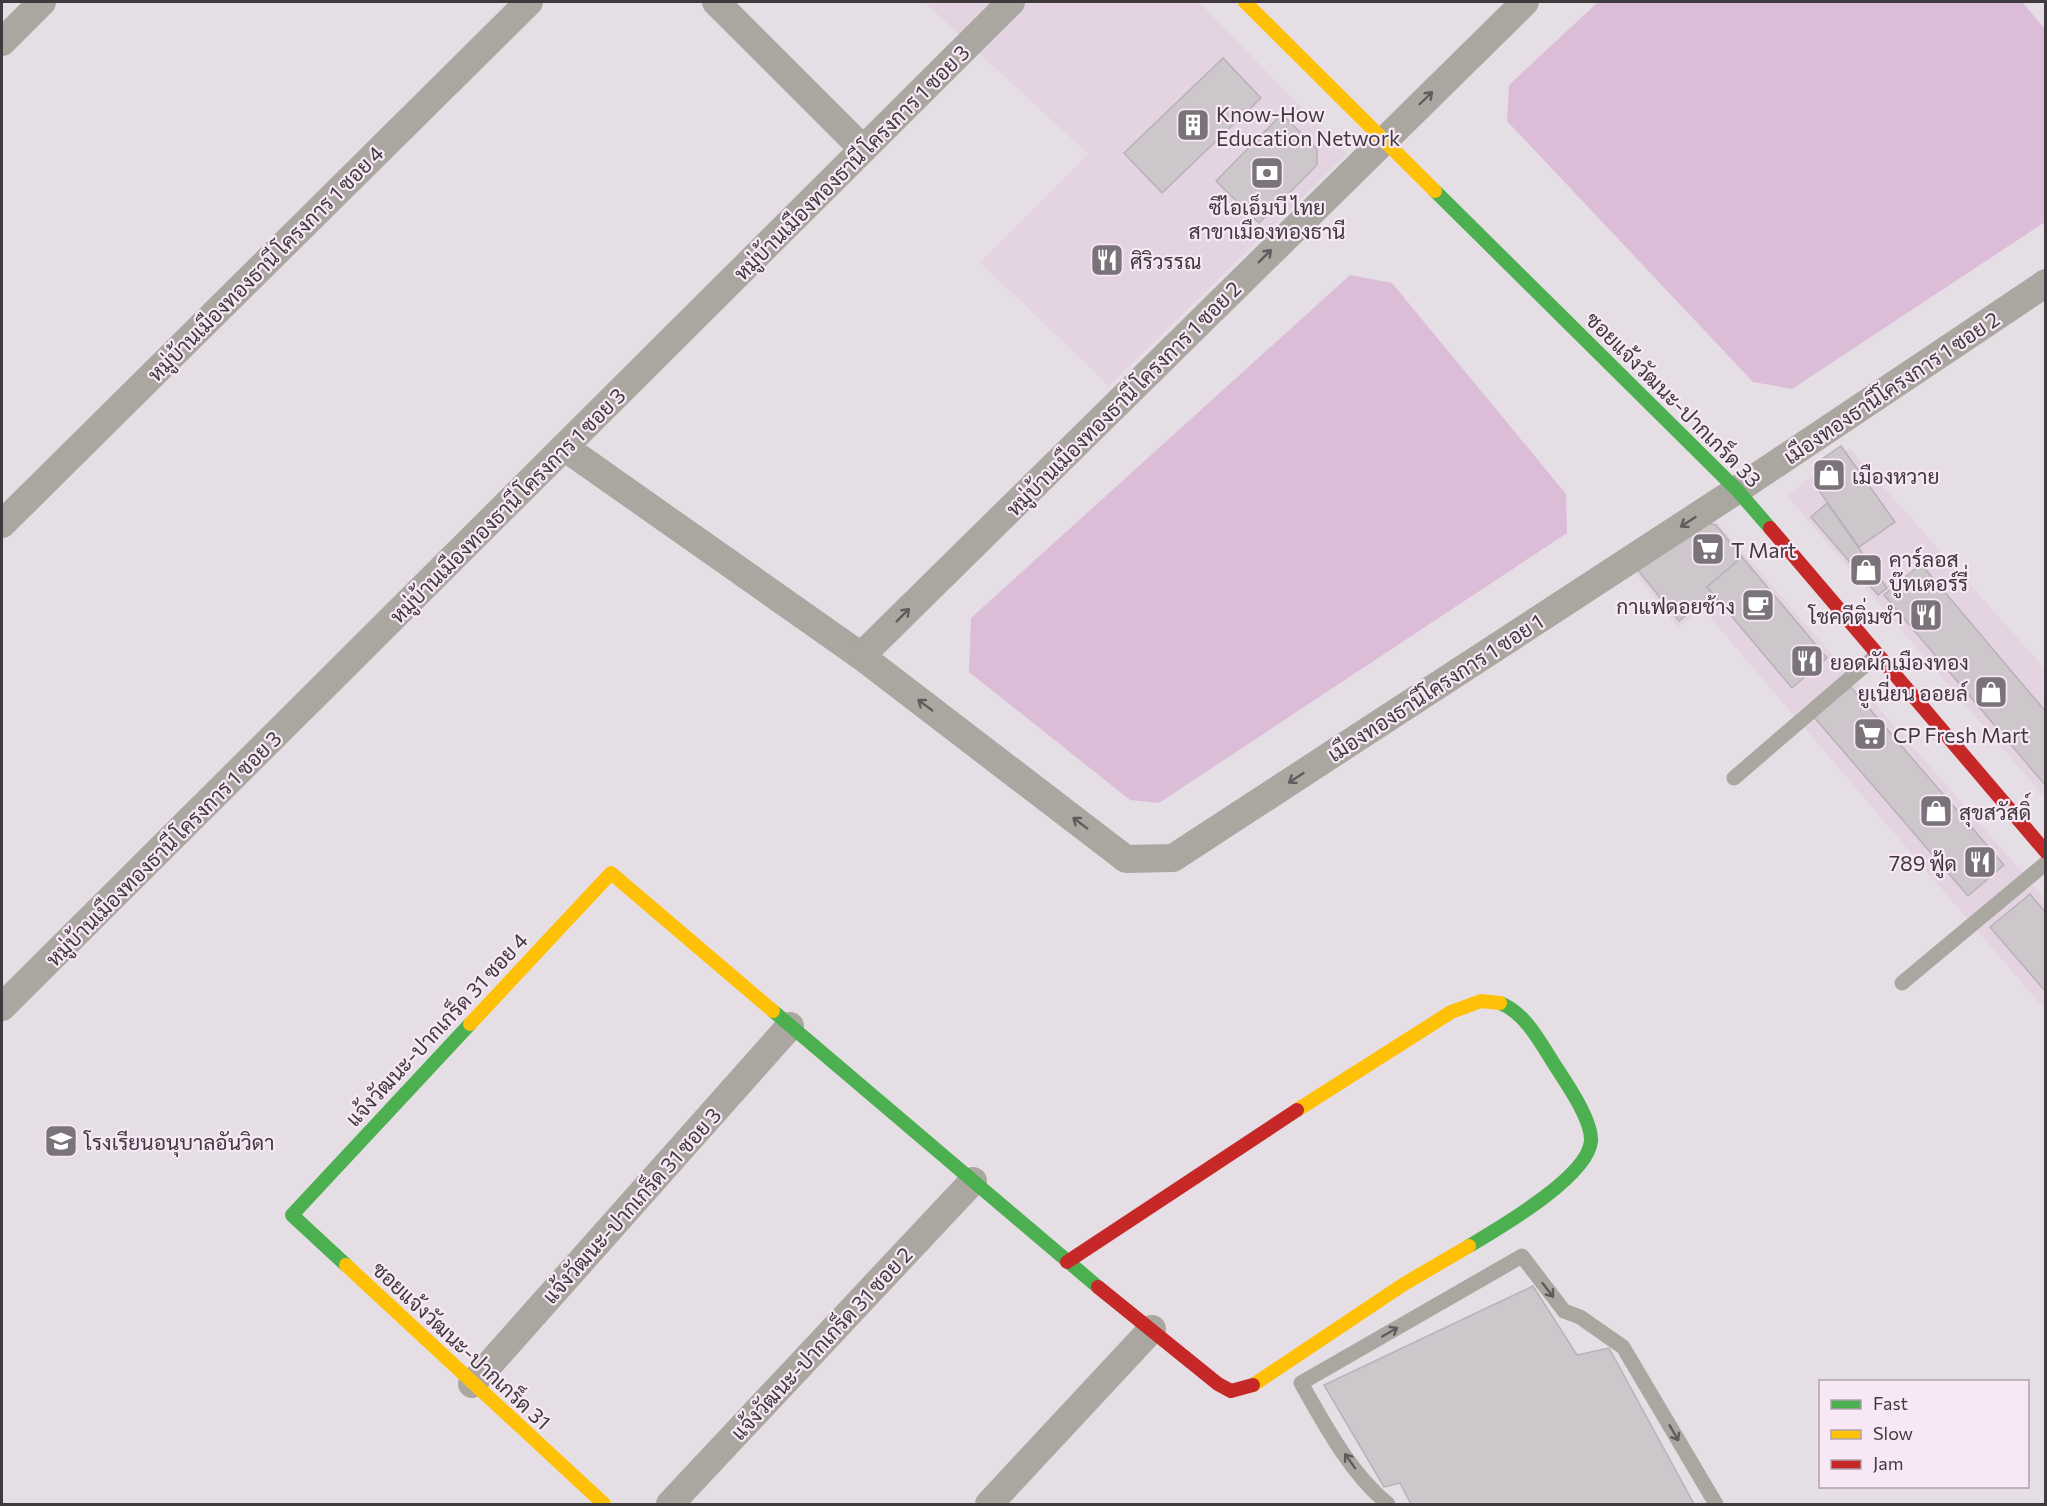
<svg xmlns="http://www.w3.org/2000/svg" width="2047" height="1506" viewBox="0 0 2047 1506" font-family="Commissioner,Sarabun,sans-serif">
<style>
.built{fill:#e4d4e2}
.water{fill:#dcbdd8}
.building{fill:#cdc7cc;stroke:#b8b1b7;stroke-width:1.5}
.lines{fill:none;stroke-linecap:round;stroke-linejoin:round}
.lane{stroke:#aaa7a1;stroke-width:15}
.street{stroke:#aaa7a1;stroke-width:28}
.fast{stroke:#4caf50;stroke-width:14}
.slow{stroke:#ffc107;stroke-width:14}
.jam{stroke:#c62828;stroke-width:14}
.oneway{stroke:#605b5c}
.labels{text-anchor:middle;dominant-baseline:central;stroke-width:4.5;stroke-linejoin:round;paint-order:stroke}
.poi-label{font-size:21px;fill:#403a3f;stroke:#f8e8f5;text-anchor:start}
.street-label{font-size:21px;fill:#403a3f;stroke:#f8e8f5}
</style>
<rect width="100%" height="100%" fill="#e6dee5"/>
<g class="built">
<polygon points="924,2 1199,2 1347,154 1109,386 981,263 978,264 1088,154"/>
<polygon points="1849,448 2045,669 2045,798 1787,496"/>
<polygon points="1712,517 2045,898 2045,1010 1702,608 1678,628 1631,568"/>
</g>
<g class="water">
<polygon points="1598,2 2022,2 2045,29 2045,222 1792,389 1753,382 1507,121 1509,85"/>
<polygon points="1350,275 1392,283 1566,494 1567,533 1159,803 1130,800 969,672 971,618"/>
</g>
<g class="building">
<polygon points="1223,58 1261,98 1162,193 1124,153"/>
<polygon points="1282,114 1317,149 1317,165 1259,223 1216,181"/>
<polygon points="1841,446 1895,522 1859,547 1813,482 1815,464"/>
<polygon points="1827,503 1887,588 1878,595 1811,517"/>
<polygon points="1707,523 1716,525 1742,557 1707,587 1713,594 1679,621 1636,568"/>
<polygon points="1742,557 1827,658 1792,688 1707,587"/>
<polygon points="1921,564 2046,712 2046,786 1884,595"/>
<polygon points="1849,685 2004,865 1968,896 1813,716"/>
<polygon points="2030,894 2046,913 2046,992 1990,927"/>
<polygon points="1533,1286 1577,1355 1609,1348 1694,1504 1411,1504 1400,1483 1384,1487 1324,1385"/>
</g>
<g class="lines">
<g class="lane">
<polyline points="1734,778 1877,655"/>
<polyline points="1902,983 2046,863"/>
<path d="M1388,1504C1350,1473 1325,1425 1301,1383L1522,1256L1564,1311L1580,1317L1623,1347L1716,1504"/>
</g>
<g class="street">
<polyline points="716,2 863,149"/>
<polyline points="2,42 42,2"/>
<polyline points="564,447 861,656 1126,859 1173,858 1737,490 2046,283"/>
<polyline points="2,524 529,2"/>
<polyline points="861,656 1525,2"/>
<polyline points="2,1007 1011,2"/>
<polyline points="472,1384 790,1026"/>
<polyline points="670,1504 973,1181"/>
<polyline points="989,1504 1152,1329"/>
</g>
<g class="fast">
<polyline points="1435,191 1737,490 1770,528"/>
<polyline points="773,1011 1098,1287"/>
<path d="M1469,1246C1499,1228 1588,1177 1591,1141C1592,1120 1567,1084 1556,1067C1541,1044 1526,1013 1500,1003"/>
<polyline points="346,1265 292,1215 470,1024"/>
</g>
<g class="slow">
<polyline points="1245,2 1435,191"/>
<polyline points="470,1024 611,873 773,1011"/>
<polyline points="1297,1110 1451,1012 1481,1001 1500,1003"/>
<polyline points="346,1265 604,1504"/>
<polyline points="1253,1385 1404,1284 1469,1246"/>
</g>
<g class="jam">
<polyline points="1770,528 2046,852"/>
<polyline points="1067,1262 1297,1110"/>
<polyline points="1098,1287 1218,1384 1231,1391 1253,1385"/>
</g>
</g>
<defs><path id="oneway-shaft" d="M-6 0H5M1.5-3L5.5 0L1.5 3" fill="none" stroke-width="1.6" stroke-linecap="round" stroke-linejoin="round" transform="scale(1.5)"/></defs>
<g class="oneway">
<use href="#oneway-shaft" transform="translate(1426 98) rotate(-44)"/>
<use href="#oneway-shaft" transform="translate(1265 256) rotate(-45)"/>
<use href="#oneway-shaft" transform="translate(1688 522) rotate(147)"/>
<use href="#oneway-shaft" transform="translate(903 615) rotate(-45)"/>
<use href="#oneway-shaft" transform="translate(925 705) rotate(-143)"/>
<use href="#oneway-shaft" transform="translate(1296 778) rotate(147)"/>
<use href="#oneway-shaft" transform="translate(1080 823) rotate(-143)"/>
<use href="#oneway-shaft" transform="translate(1548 1290) rotate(52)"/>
<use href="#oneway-shaft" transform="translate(1390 1332) rotate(-30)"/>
<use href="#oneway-shaft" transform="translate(1674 1433) rotate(60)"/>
<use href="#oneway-shaft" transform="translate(1350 1461) rotate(-125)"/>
</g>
<defs>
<g id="building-square" transform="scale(1.725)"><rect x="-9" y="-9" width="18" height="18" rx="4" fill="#7a7379" stroke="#f8e8f5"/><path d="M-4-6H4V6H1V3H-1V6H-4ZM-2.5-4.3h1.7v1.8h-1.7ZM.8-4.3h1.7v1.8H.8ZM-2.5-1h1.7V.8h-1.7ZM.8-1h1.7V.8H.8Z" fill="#fff"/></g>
<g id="bank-square" transform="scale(1.725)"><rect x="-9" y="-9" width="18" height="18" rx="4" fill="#7a7379" stroke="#f8e8f5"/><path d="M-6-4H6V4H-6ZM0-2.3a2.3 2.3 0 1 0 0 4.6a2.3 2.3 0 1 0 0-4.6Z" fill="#fff"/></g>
<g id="restaurant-square" transform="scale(1.725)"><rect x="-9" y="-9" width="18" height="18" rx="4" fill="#7a7379" stroke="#f8e8f5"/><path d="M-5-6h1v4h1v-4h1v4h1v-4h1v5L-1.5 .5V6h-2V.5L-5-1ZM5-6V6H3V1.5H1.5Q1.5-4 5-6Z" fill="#fff"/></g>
<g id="shop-square" transform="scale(1.725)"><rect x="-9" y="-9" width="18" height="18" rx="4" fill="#7a7379" stroke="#f8e8f5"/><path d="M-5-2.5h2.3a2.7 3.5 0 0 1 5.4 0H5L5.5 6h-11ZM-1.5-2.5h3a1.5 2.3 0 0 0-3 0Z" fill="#fff"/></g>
<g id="supermarket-square" transform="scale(1.725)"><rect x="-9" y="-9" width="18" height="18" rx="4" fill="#7a7379" stroke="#f8e8f5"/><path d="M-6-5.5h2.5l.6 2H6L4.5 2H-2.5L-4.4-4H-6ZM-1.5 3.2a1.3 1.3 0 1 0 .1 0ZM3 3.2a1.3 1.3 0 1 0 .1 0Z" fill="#fff"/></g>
<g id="cafe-square" transform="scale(1.725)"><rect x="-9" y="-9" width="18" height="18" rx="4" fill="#7a7379" stroke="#f8e8f5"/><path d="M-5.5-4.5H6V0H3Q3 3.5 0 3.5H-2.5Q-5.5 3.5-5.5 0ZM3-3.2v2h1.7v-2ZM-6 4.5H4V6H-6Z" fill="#fff"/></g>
<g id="school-square" transform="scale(1.725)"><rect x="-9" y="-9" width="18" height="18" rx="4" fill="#7a7379" stroke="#f8e8f5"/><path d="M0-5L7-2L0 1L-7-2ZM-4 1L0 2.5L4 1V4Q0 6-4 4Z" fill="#fff"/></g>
</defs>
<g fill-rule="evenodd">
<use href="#building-square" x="1193" y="125"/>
<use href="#bank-square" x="1267" y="173"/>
<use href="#restaurant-square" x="1107" y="260"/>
<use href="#shop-square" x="1829" y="475"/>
<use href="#supermarket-square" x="1708" y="549"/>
<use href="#shop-square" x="1866" y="570"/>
<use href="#cafe-square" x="1758" y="605"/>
<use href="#restaurant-square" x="1926" y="615"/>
<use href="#restaurant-square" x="1807" y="661"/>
<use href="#shop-square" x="1991" y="692"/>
<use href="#supermarket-square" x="1870" y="734"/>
<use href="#shop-square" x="1936" y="811"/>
<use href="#restaurant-square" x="1980" y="862"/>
<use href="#school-square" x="61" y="1141"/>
</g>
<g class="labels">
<g class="poi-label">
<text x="1216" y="113">Know-How<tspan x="1216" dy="24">Education Network</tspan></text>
<text x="1267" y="206" text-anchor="middle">ซีไอเอ็มบี ไทย<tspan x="1267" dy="24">สาขาเมืองทองธานี</tspan></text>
<text x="1130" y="260">ศิริวรรณ</text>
<text x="1852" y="475">เมืองหวาย</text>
<text x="1731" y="549">T Mart</text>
<text x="1889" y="558">คาร์ลอส<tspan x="1889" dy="24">บู๊ทเตอร์รี่</tspan></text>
<text x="1735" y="605" text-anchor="end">กาแฟดอยช้าง</text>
<text x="1903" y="615" text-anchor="end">โชคดีติ่มซำ</text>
<text x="1830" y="661">ยอดผักเมืองทอง</text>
<text x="1968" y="692" text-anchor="end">ยูเนี่ยน ออยล์</text>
<text x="1893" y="734">CP Fresh Mart</text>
<text x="1959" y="811">สุขสวัสดิ์</text>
<text x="1957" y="862" text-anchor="end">789 ฟู้ด</text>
<text x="84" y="1141">โรงเรียนอนุบาลอันวิดา</text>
</g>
<g class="street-label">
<text transform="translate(851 162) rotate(-45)">หมู่บ้านเมืองทองธานี โครงการ 1 ซอย 3</text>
<text transform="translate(265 263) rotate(-45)">หมู่บ้านเมืองทองธานี โครงการ 1 ซอย 4</text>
<text transform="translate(1891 387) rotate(-34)">เมืองทองธานีโครงการ 1 ซอย 2</text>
<text transform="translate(1123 398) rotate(-45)">หมู่บ้านเมืองทองธานี โครงการ 1 ซอย 2</text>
<text transform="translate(1674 399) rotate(45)">ซอยแจ้งวัฒนะ-ปากเกร็ด 33</text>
<text transform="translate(507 505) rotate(-45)">หมู่บ้านเมืองทองธานี โครงการ 1 ซอย 3</text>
<text transform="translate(1435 687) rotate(-33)">เมืองทองธานีโครงการ 1 ซอย 1</text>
<text transform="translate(163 848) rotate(-45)">หมู่บ้านเมืองทองธานี โครงการ 1 ซอย 3</text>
<text transform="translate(436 1029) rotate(-47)">แจ้งวัฒนะ-ปากเกร็ด 31 ซอย 4</text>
<text transform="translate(631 1205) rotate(-48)">แจ้งวัฒนะ-ปากเกร็ด 31 ซอย 3</text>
<text transform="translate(821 1343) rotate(-47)">แจ้งวัฒนะ-ปากเกร็ด 31 ซอย 2</text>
<text transform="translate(462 1345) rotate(43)">ซอยแจ้งวัฒนะ-ปากเกร็ด 31</text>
</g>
</g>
<rect width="2047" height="1506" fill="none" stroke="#403a3f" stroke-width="6"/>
<rect x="1819" y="1380" width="210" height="108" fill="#f8e8f5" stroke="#aea2ac" stroke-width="1.5"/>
<rect x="1831" y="1400" width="30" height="9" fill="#4caf50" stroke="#aea2ac" stroke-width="1.5"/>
<text x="1873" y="1410" font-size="18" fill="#403a3f">Fast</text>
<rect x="1831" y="1430" width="30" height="9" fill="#ffc107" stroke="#aea2ac" stroke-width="1.5"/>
<text x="1873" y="1440" font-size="18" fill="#403a3f">Slow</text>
<rect x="1831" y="1460" width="30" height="9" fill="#c62828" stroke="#aea2ac" stroke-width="1.5"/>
<text x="1873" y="1470" font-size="18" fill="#403a3f">Jam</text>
</svg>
